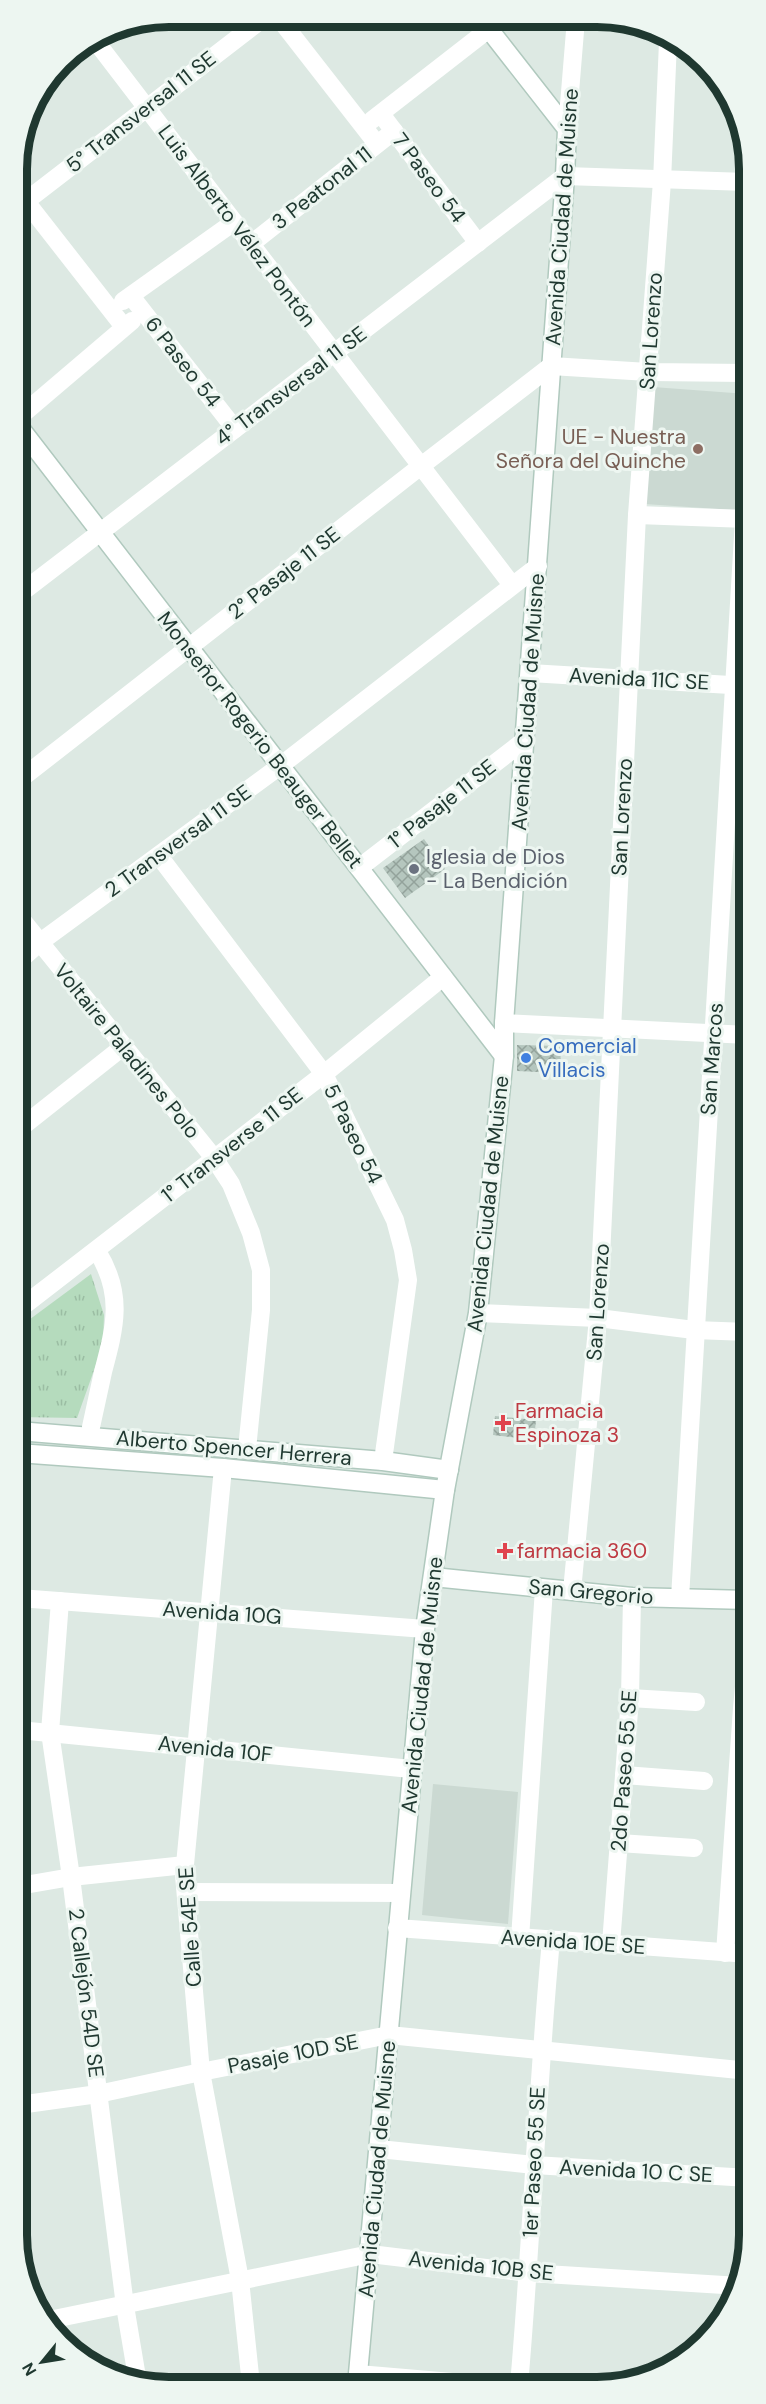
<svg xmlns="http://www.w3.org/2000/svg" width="766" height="2404" viewBox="0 0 766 2404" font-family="'DM Sans',sans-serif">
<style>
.built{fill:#cbd9d2}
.park{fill:url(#park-tufts)}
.building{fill:url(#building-cross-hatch)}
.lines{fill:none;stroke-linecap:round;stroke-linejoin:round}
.secondary-casing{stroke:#b0c9be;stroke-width:21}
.street{stroke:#fff;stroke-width:18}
.secondary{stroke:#fff;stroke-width:18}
.education-dot{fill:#8d6e63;stroke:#edf6f1;stroke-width:2}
.worship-dot{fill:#6b7280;stroke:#edf6f1;stroke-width:2}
.shop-dot{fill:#3f7fe0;stroke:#edf6f1;stroke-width:2}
.health-dot{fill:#e0444e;stroke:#edf6f1;stroke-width:2}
.labels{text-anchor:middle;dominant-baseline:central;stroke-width:6;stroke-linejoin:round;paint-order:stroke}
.street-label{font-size:21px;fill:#1f3830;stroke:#edf6f1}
.education-label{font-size:21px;fill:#785e54;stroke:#edf6f1;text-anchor:end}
.worship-label{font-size:21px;fill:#5b616d;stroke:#edf6f1;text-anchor:start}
.shop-label{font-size:21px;fill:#366cbe;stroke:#edf6f1;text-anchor:start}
.health-label{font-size:21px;fill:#be3a42;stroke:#edf6f1;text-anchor:start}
.rim{fill:none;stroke:#1f3830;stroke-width:8}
</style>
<defs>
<pattern id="park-tufts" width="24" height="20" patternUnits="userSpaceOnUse" patternTransform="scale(1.5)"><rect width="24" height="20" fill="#b5dbbd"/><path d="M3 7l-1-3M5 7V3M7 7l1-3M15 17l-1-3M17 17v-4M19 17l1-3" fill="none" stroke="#9bbda3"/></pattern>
<pattern id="building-cross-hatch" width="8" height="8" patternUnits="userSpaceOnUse" patternTransform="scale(1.5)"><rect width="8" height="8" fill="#b5c6be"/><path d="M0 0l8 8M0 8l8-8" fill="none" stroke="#93a29b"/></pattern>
</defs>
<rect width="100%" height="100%" fill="#dde9e3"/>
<g class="built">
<polygon points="653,387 747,394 747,511 645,504"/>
<polygon points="433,1784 518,1792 508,1924 422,1915"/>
</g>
<polygon class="park" points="91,1274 104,1315 103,1345 77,1418 18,1417 18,1328"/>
<g class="building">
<polygon points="424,839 445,869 405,898 383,868"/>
<polygon points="517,1045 561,1046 560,1073 517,1071"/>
<polygon points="495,1416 536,1420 534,1440 493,1435"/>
</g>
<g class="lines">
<g class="secondary-casing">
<g id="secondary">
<polyline points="17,424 504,1056"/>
<polyline points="18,1431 383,1461 449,1470"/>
<polyline points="18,1453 223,1468 445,1490"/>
<polyline points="433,1577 632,1597 748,1600"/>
<polyline points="357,2385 425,1629 445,1490 478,1313 504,1056 504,1023 565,176 567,129 481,19"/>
</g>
</g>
<g class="street">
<polyline points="278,17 377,144"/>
<polyline points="94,39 512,585"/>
<polyline points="381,114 478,243"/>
<polyline points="372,120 489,29"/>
<polyline points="567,129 576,19"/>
<polyline points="17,190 124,327"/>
<polyline points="17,208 265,17"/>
<polyline points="251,244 394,131"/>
<polyline points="131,296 235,429"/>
<polyline points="123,301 234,222"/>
<polyline points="17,419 132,321"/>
<polyline points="637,515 747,519"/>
<polyline points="17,596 565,176 747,182"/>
<polyline points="530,673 747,686"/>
<polyline points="18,781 421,466 551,366 648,372 747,373"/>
<polyline points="159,856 324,1074 395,1220 403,1250 408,1280 383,1461"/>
<polyline points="359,868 525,740"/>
<polyline points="18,915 214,1158 231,1184 251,1233 261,1270 261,1310 247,1449"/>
<polyline points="18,962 39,943 280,766 538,566"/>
<polyline points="504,1023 748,1035"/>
<polyline points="18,1130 124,1046"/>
<polyline points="18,1310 324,1074 443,977"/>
<polyline points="478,1313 598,1318 694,1330 748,1332"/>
<path d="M91,1427C95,1409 99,1391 103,1372C115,1327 124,1294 97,1251"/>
<polyline points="223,1468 184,1875 201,2072 240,2280 251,2385"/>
<polyline points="572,1591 598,1318 637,515 662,181 668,42"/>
<polyline points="19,1598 425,1629"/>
<polyline points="680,1598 744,519"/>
<polyline points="60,1601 50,1732 71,1877 125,2306 138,2383"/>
<polyline points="630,1698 696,1702"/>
<polyline points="19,1730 411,1769"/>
<polyline points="624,1775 704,1781"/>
<polyline points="619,1843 694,1848"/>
<polyline points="19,1886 71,1877 185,1865"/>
<polyline points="186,1892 401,1893"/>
<polyline points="397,1928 749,1954"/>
<polyline points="520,1938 544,1589"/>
<polyline points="611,1944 630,1698 632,1597"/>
<polyline points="725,1953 742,1708 748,1644"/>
<polyline points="19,2105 98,2094 201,2072 389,2035 749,2071"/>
<polyline points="379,2149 534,2165 749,2178"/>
<polyline points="49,2320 370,2254 529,2273 740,2286"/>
<polyline points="358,2374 487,2385"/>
<path d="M519,2385C532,2237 537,2088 551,1940"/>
</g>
<use href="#secondary" class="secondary"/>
</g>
<circle class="education-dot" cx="698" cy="449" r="6"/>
<circle class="worship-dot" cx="414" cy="869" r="6"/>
<circle class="shop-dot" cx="526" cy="1058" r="6"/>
<g class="health-dot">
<path d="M500 1414h6v6h6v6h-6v6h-6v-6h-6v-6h6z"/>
<path d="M502 1542h6v6h6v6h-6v6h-6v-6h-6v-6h6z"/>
</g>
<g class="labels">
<g class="street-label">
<text transform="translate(141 112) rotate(-38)">5° Transversal 11 SE</text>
<text transform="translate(429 178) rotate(53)">7 Paseo 54</text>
<text transform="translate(322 188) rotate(-38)">3 Peatonal 11</text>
<text transform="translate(562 217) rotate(-86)">Avenida Ciudad de Muisne</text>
<text transform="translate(237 226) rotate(53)">Luis Alberto Vélez Pontón</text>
<text transform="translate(651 331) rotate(-86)">San Lorenzo</text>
<text transform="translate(183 362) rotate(52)">6 Paseo 54</text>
<text transform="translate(291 386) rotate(-37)">4° Transversal 11 SE</text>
<text transform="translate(284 573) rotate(-38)">2° Pasaje 11 SE</text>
<text transform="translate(639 679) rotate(3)">Avenida 11C SE</text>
<text transform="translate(528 702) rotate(-86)">Avenida Ciudad de Muisne</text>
<text transform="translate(260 740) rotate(52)">Monseñor Rogerio Beauger Bellet</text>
<text transform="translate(442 804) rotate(-38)">1° Pasaje 11 SE</text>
<text transform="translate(622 817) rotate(-87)">San Lorenzo</text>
<text transform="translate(178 841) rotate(-36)">2 Transversal 11 SE</text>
<text transform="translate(127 1051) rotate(51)">Voltaire Paladines Polo</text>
<text transform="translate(712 1059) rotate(-86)">San Marcos</text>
<text transform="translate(353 1134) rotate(64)">5 Paseo 54</text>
<text transform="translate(232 1145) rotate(-38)">1° Transverse 11 SE</text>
<text transform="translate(488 1204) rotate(-84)">Avenida Ciudad de Muisne</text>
<text transform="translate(598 1302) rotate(-86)">San Lorenzo</text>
<text transform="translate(234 1448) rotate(5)">Alberto Spencer Herrera</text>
<text transform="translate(591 1592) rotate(5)">San Gregorio</text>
<text transform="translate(222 1613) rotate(4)">Avenida 10G</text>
<text transform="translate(422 1685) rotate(-84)">Avenida Ciudad de Muisne</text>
<text transform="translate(215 1749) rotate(6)">Avenida 10F</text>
<text transform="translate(624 1771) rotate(-86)">2do Paseo 55 SE</text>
<text transform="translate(190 1927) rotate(-94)">Calle 54E SE</text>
<text transform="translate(573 1942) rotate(4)">Avenida 10E SE</text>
<text transform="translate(86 1993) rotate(83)">2 Callejón 54D SE</text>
<text transform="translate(293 2054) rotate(-11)">Pasaje 10D SE</text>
<text transform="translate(534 2162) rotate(-87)">1er Paseo 55 SE</text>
<text transform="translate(377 2169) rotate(-85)">Avenida Ciudad de Muisne</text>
<text transform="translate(636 2171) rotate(3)">Avenida 10 C SE</text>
<text transform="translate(481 2266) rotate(6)">Avenida 10B SE</text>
</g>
<g class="education-label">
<text x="686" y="437">UE - Nuestra<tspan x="686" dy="24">Señora del Quinche</tspan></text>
</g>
<g class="worship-label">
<text x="426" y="857">Iglesia de Dios<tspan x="426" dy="24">- La Bendición</tspan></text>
</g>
<g class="shop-label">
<text x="538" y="1046">Comercial<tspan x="538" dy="24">Villacis</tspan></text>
</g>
<g class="health-label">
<text x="515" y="1411">Farmacia<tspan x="515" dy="24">Espinoza 3</tspan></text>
<text x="517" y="1551">farmacia 360</text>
</g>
</g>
<path d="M0 0H766V2404H0ZM169 27H597A142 142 0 0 1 739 169V2235A142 142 0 0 1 597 2377H169A142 142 0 0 1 27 2235V169A142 142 0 0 1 169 27Z" fill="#edf6f1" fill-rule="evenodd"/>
<path class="rim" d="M169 27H597A142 142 0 0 1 739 169V2235A142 142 0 0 1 597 2377H169A142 142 0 0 1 27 2235V169A142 142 0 0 1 169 27Z"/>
<g transform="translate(42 2362) rotate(240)" stroke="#edf6f1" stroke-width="4.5" paint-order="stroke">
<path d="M0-4.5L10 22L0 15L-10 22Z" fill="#1f3830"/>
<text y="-9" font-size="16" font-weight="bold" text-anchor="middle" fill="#1f3830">N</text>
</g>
</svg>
